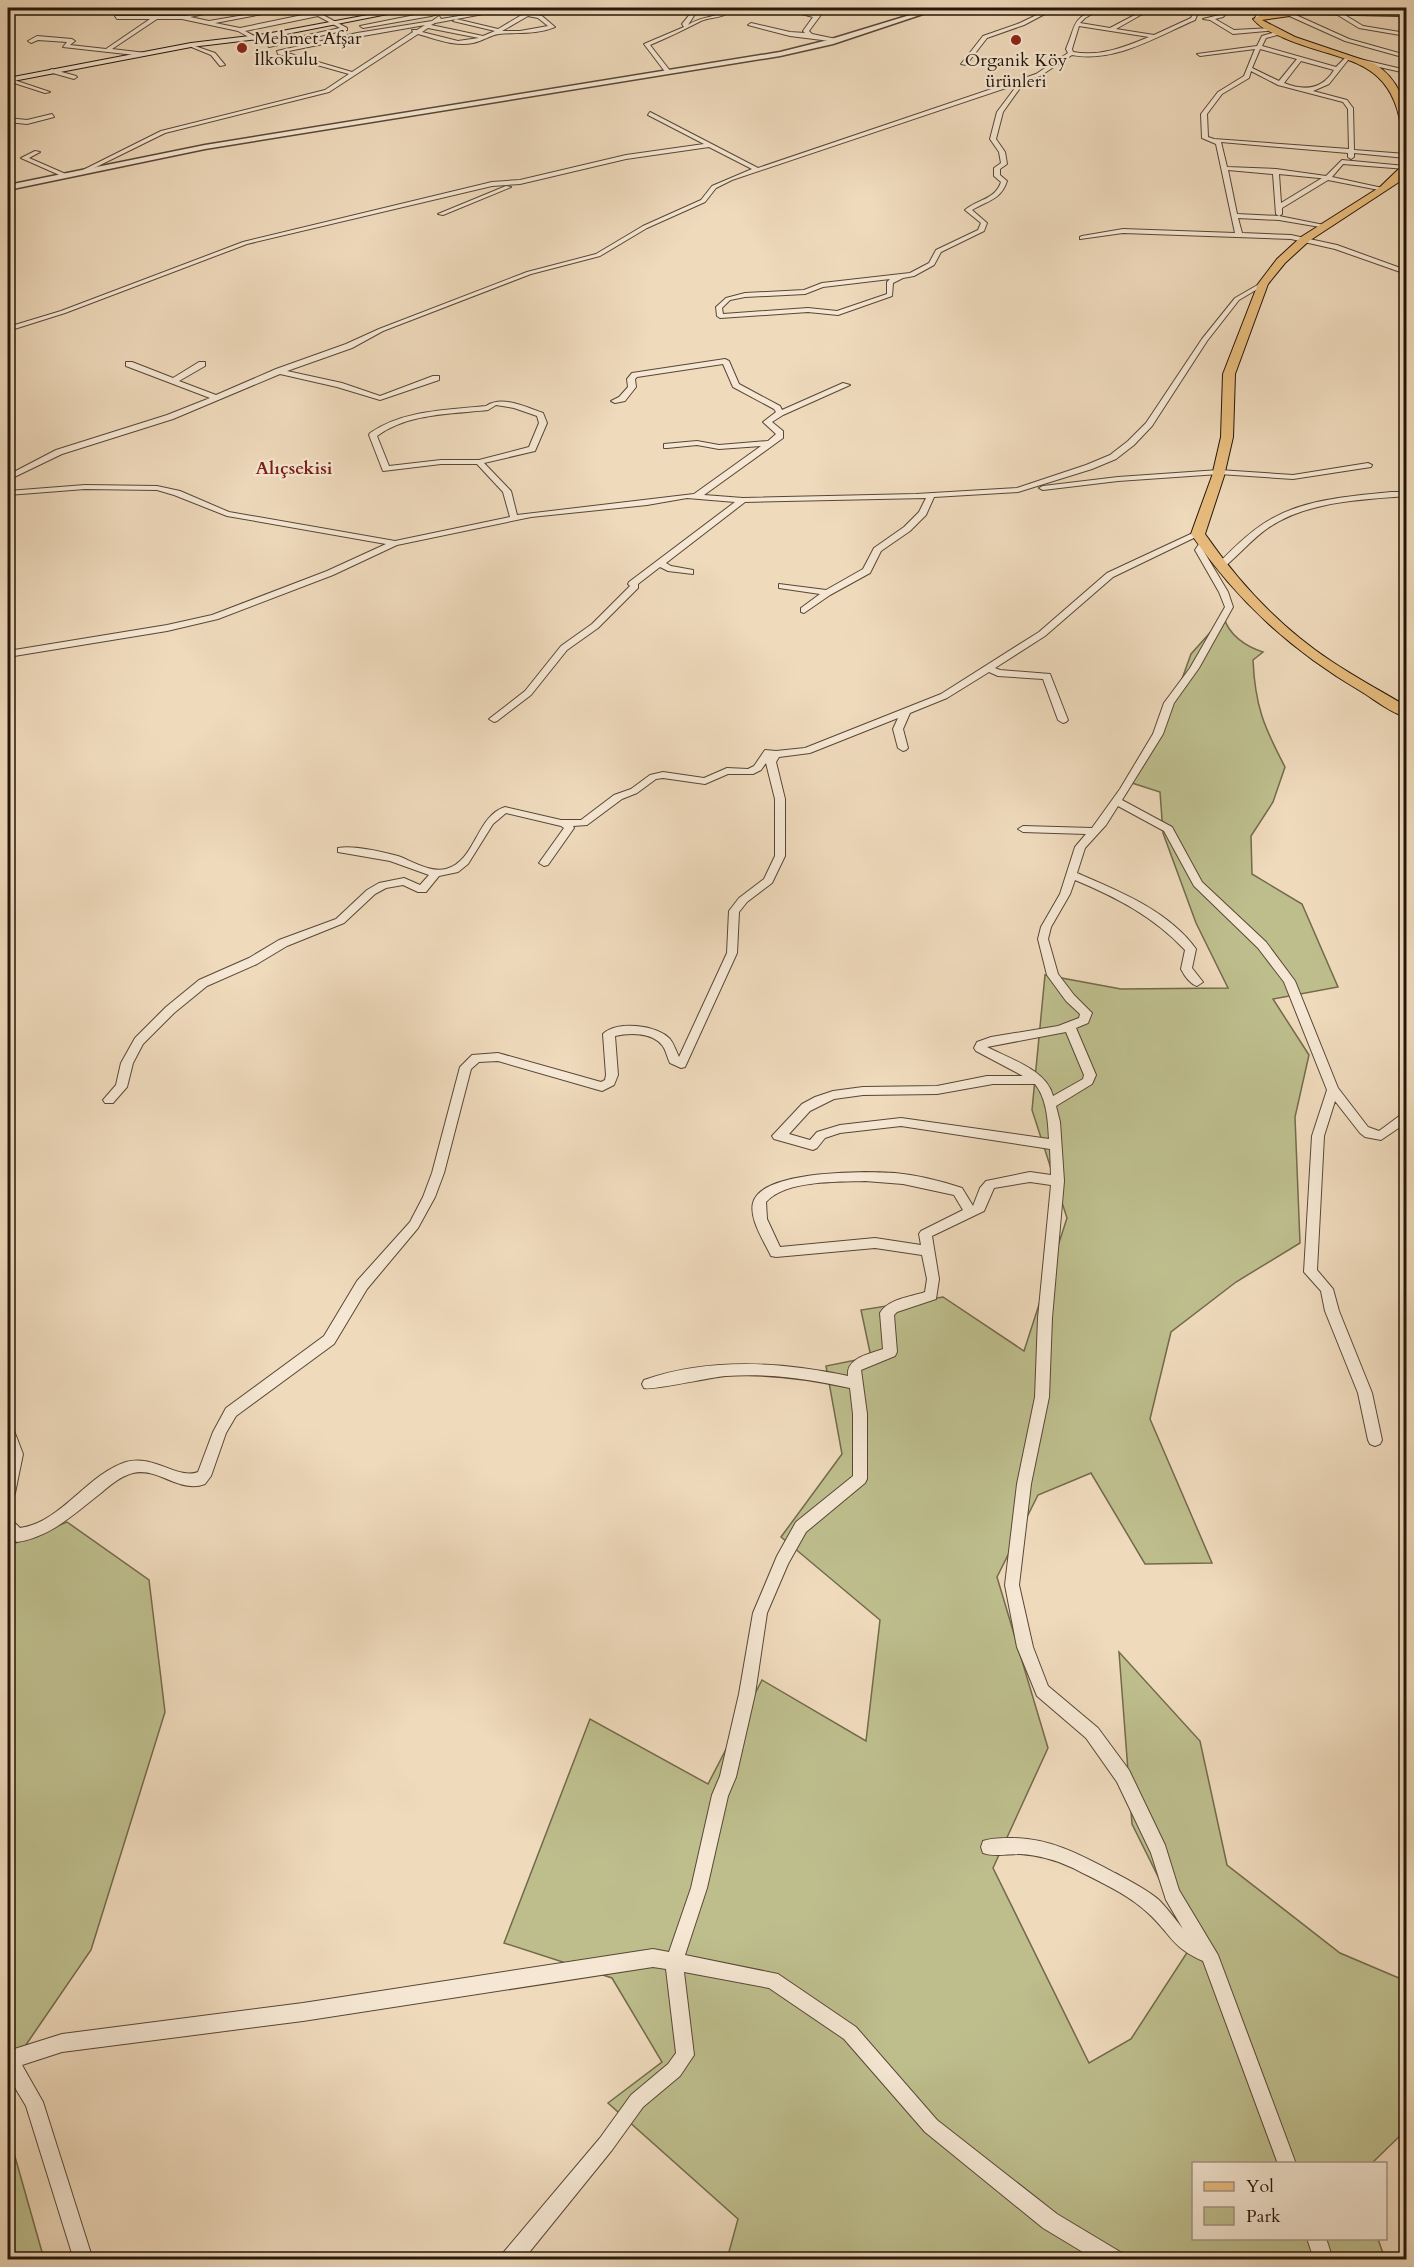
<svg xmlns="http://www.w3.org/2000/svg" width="1414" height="2267" viewBox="0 0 1414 2267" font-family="Cardo,serif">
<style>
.green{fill:#bebe8d;stroke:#726a4b;stroke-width:1.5}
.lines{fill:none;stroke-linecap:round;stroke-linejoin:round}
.minor-casing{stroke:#584736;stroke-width:2}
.tertiary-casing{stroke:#584736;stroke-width:3}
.secondary-casing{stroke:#251609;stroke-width:2}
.primary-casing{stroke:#251609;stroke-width:2}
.minor{fill:#f5e7d3;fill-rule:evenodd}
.tertiary{fill:#f5e7d3;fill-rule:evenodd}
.secondary{fill:#f5e7d3;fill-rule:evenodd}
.primary{fill:#e8bd7e;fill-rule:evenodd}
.poi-dot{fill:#8f2418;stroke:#f5e7d3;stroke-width:2}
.labels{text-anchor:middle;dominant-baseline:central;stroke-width:4.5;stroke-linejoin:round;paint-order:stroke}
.far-poi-label{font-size:18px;fill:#251609;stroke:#f5e7d3;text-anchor:start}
.far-neighbourhood-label{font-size:18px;font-weight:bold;fill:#7a1f14;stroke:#f5e7d3}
</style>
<rect width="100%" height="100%" fill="#efdabc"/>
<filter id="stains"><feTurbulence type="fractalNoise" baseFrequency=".00333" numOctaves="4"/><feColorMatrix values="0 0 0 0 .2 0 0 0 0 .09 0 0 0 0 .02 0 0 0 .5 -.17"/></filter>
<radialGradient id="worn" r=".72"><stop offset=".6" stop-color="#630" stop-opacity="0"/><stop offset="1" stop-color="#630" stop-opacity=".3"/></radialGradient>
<g class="green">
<path d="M1224,617C1228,635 1247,647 1263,652L1253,660C1255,706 1264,727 1285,767L1273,802L1251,836L1252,874L1302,904L1338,987L1273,999L1309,1055L1295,1117L1300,1243L1236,1282L1171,1332L1150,1419L1212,1563L1145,1564L1091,1473L1038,1495L997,1577L1048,1748L993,1868L1089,2063L1131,2039L1192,1945L1132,1824L1119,1652L1200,1741L1227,1865L1340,1953L1406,1981V2130L1372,2163L1194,2164V2238L1378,2239L1385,2259H727L738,2219L608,2103L662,2062L612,1978L504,1943L590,1719L708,1784L762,1680L866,1741L880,1620L781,1537L842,1454L826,1366L871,1357L861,1310L943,1297L1024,1351L1067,1218L1032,1110L1045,975L1121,989L1228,988L1196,923L1163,833L1160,792L1132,783L1164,729L1191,654Z"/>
<polygon points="67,1522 149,1580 165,1712 91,1950 8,2071 8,1546"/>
<polygon points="8,2132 44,2259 8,2259"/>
</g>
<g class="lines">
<g class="minor-casing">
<g id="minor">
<polygon points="226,8 233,8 190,17 209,21 286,8 294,8 215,23 240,28 317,12 355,8 323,15 347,28 347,30 269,47 267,44 340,28 318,16 245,31 256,37 254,40 238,31 182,19 157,19 112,49 146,53 144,56 63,47 67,42 38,40 31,43 28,41 37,36 72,39 75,41 70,45 106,49 150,19 117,19 115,16 186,16"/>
<path d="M417,8C423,7 425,11 432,12C440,13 450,7 458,8L431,16L363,28L360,26L425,13Z"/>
<path d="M507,8H515L435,23L431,25L483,36L495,31L453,21L456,19L498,29L525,13L546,8L533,14L542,16L555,27C536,35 518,32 499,34C491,35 482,41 473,43C455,47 436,39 418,34L329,92L165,133L88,171L83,170L161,131L325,90L349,74L278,54L277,51L357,33L432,21L439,16L441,19ZM528,16L538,18L548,26L520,31H502ZM425,25L417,30H412L413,32L352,72L284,52L357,37ZM428,28L479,38L458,41L422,32Z"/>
<path d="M695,8H699L688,25C701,16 718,18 729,8H733C722,21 712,15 699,22C683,30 667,38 650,45L671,72L666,73L644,44L684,27L682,24Z"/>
<polygon points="779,8 785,8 815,14 818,9 826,8 809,31 812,34 841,40 838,42 790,36 748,25 751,23 790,32 805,33 803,31 813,17"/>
<polygon points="1051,8 1056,8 1024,25 987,38 966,65 961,64 983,36 1020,23"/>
<path d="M1098,8H1103L1085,18L1080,23L1110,28L1148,8H1153L1116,29L1154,35L1191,18L1196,8H1200L1195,20C1156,37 1115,63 1072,55L1040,76L1025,81L1003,112L996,139L1005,152L1007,164L1000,169V175L1007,181C1001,200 987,201 972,210L987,223L984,231L941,252L934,265L914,276L903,278L893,283L892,296L838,315L808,312L720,318L717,316L716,307L726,298L745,293L804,290L822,283L910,273L929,263L936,250L978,230L981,223L965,210C978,199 995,200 1001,182L994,176V168L1001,163L999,152L990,139L997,112L1018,84L732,180L716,188L705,202L647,228L600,256L531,274L383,331L352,348L287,371L342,383L380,396L433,376H439V380L380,400L337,387L280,374L173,419L62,454L8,480V475L56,450L167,415L210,398L126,366V362H132L173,378L199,362H205V366L179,381L216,395L276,369L346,344L379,329L527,272L596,254L643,226L701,200L712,186L752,169L709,147L626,159L520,184L492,186L247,244L65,313L8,331V327L61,311L243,242L492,182L520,180L626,155L704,144L648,115L650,112L758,168L1036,74L1068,53L1066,49C1077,24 1070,20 1098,8ZM1079,26L1149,37C1125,47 1100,57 1073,52L1072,49ZM890,279L887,282V294L837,311L808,308L723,314L722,308L730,300L745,297L805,294L823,287Z"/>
<polygon points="1228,8 1232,8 1223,17 1215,19 1234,30 1274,28 1277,30 1233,34 1210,20 1203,19 1219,15"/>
<polygon points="1260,8 1264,8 1259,18 1255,18"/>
<polygon points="1335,8 1339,8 1340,12 1363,26 1406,33 1406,36 1359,28 1336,14"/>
<polygon points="1382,8 1406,8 1406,9 1384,9"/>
<polygon points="1287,11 1349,39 1406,55 1406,58 1345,41 1285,14"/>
<path d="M1279,31L1281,34L1266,38L1262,46L1336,67L1347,56L1406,70V73L1348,60L1329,84L1313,91L1347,100L1353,108L1354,150L1406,154V158L1354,153V157L1351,159L1348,157V153L1221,142L1227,167L1276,169L1326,176L1342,160L1405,166L1406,169L1343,164L1332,177L1387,189L1384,191L1328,180L1282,208V214L1279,216L1276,214L1273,174L1228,170L1237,214L1279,216L1329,226L1326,228L1279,220L1238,218L1242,233L1291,235L1337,245L1406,270V274L1335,249L1291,239L1123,233L1080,239V237L1082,236L1123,229L1235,233L1216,144L1202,138L1201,114L1218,92L1244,76L1255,49L1200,56L1197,54L1257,46L1262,36ZM1260,49L1297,59L1279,81L1252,68ZM1301,61L1334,70C1322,90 1304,91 1284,83ZM1251,71L1278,85L1343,102L1348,109L1349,149L1214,139L1208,137L1207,114L1222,94L1249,78ZM1279,174L1319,178H1322L1281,203Z"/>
<polygon points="189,44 215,53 225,65 220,66 211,55 189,46"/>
<polygon points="51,69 76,76 77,77 74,79 49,72"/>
<polygon points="8,79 11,79 50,92 45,93 8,81"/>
<polygon points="52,114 54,117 27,124 8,122 8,118 27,120"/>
<polygon points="35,151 40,152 29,158 68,175 68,177 64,177 21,158"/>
<polygon points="506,186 511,187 443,215 438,214"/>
<path d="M1261,283L1266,284L1239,300L1207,341L1152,426L1134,445L1116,459L1092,469L1018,492L934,497L926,515L910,531L881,551L870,573L830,595L804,613L801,612V608L820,594L779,588V584L826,590L863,569L874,548L904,527L919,512L926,498L745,502L666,563L671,566L693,570V574L668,571L660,567L638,584V588L598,628L567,650L531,695L497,721L494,722L489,719L525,691L561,646L592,624L630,586L628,584L629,582L735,502L687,498L647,505L531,517L397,545L333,575L218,619L167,631L8,657V651L167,625L212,615L327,571L386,544L227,516L174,495L157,490L85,489L8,495V491L85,485L157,486L180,491L229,512L395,541L510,517L503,492L477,464H441L383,471L369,435L370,433C403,410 447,410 486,406C502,395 526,407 543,413L547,423L535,451L484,463L511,491L517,515L694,494L761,446L719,449L697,445L667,448H664V444L697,441L719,445L768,441L776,434L763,422L776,412L774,409L733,387L723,364L637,377L635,379L636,387L625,401L615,403L611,401L619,397L628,387L627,379L632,373L725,359L729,361L739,384L780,406L782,410L843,383L850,385L783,415L772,422L783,431V438L704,495L743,498L916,494L1017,488L1086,465L1110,455L1128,441L1146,423L1202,339L1235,298ZM496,405L514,408L537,416L539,423L529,447L479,460H441L389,466L377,436C408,413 452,414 488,410Z"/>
<polygon points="1368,463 1372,465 1371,467 1293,479 1219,474 1118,481 1043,490 1039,488 1043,486 1118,477 1219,470 1293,475"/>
<path d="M1391,492H1406V496C1361,500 1307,501 1268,528C1252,539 1239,555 1223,568L1216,566C1232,549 1252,529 1273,518C1307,499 1352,496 1391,492Z"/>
<path d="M1195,532L1202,534L1113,577L1045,636L995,668L1000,670L1050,674L1068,720L1066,722L1063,723L1058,720L1043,679L998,676L989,672L947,698L910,713L903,729L908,748L906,750L903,751L898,748L893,729L898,718L810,753L779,757L776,762L785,799V856L772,883L747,902L739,912L737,953L685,1067L681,1068L670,1063C667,1057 666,1050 662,1045C651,1032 629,1033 615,1036L618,1075L614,1085L602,1091L498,1061L479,1062L471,1069L444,1173L435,1197L418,1228L367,1289L334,1344L236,1416L226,1433L211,1476L205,1484C180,1494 158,1467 133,1473C121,1476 110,1485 101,1493C75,1513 51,1537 17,1542L8,1535V1520L13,1521L20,1528C62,1522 86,1475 126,1462C154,1454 178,1480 198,1472L213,1432L226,1408L324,1336L357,1281L410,1222L423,1197L432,1173L460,1067L472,1055L498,1053L601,1082L605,1080L606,1075L603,1034C616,1020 658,1025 670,1039C674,1044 676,1051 679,1057L727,953L729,911L739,898L764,879L775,856V799L766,763L761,770L753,774H728L705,784L663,778L656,779L637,793L622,799L587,825L573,826L574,828L548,865L544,866L539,863L564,828L561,826L506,813L493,824L468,864L458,872L439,876L426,892H418L403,885L386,888L375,894L344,923L287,946L257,964L207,986L174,1013L143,1044L133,1063L127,1087L113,1103H105L103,1100L116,1085L121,1063L135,1038L166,1007L199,980L249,958L279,940L336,919L367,890L379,883L404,878L420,885L429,875L390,861L338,852V848C353,845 383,852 398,856C412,861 430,873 446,869C476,861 476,816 505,807L561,820H581L614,795L631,789L650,775L663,772L704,778L727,768L748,769L754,766L765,750L776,751L805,748L941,694L1039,632L1107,573Z"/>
<path d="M1201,541L1208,543L1203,550L1228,592L1233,607L1199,668L1174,703L1163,734L1122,800L1172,827L1202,882L1266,942L1295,981L1338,1088L1368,1127L1379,1131L1402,1114L1406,1113V1123L1381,1140L1365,1137L1360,1133L1335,1101L1324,1136L1317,1270L1333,1289L1339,1311L1372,1393L1382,1440L1380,1444L1375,1446L1370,1444L1368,1440L1358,1393L1325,1311L1321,1291L1304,1272L1312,1136L1327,1090L1284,982L1258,948L1194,886L1164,831L1118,806L1106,825L1085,848L1077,873C1119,891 1169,911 1196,949L1192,968L1203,982L1197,986C1190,984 1184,975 1181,969L1185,950C1154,917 1116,897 1075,880L1070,894L1051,927L1048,939L1058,974L1074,995L1092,1013L1088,1023L1076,1028L1096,1075L1092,1084L1056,1106L1060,1122L1064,1181L1052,1318L1049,1397L1031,1484L1019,1585L1033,1647L1048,1686L1098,1728L1129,1770L1165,1845L1179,1890L1218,1955L1296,2164H1278L1203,1961C1171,1947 1171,1934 1148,1913C1128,1894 1098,1881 1073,1868C1056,1860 1038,1855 1020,1854C1008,1854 994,1857 983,1853L981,1847L983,1841C992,1838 1001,1838 1011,1838C1050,1838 1081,1855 1115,1873C1130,1881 1146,1889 1159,1900C1168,1909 1175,1919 1183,1929L1166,1900L1151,1853L1117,1782L1086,1738L1037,1696L1017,1647L1005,1585L1017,1484L1035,1397L1038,1318L1051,1185L1030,1182L994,1188L984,1211L932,1236L939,1279L936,1299L897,1312L894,1315L897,1352L895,1356L861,1370L867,1414V1479L865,1483L806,1532L788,1564L767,1613L755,1694L736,1777L728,1796L707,1888L685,1955L778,1974L856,2027L937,2120L1057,2214L1122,2253L1124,2260H1096L1043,2228L925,2132L844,2039L769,1988L684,1972L694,2055L680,2076L643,2107L612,2150L523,2260H501L503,2253L600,2138L631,2095L668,2064L676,2053L666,1969L653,1967L303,2021L62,2052L22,2065L43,2102L93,2260H74L26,2106L8,2076V2051L62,2034L303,2003L653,1949L669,1952L691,1888L712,1795L720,1776L739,1694L753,1613L777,1556L796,1522L853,1476V1414L850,1388C809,1379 768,1373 726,1376C711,1377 651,1391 644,1388L642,1384L644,1380C710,1357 782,1362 848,1376C846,1358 869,1354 883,1349L880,1313C888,1299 910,1297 925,1292L927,1279L922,1255L875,1248L776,1257L771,1256C764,1241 747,1216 754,1200C767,1170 866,1171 895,1173C917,1175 941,1181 962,1188L973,1206L980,1188L986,1181L1030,1172L1051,1175L1050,1149L901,1126L840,1133L825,1138L817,1148L813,1150L774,1139L772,1136L802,1104L815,1097L833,1091L863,1087L937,1086L987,1076H1023L976,1051L974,1048L977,1042L991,1037L1058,1026L1079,1018L1080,1014L1066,1001L1047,975L1038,939L1041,927L1060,894L1075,847L1086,834L1023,832L1018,829L1023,826L1092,828L1120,789L1153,734L1164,703L1190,668L1225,607L1219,592L1195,550ZM1066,1032L1084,1075L1083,1079L1053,1096C1047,1070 1010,1059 987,1047ZM993,1084H1035C1047,1099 1048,1121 1049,1139L901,1118L840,1125L817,1132L810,1140L789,1134L810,1111L834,1099L863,1095L937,1094ZM865,1181L903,1184L954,1195L963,1210L921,1231L919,1234L921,1245L875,1238L780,1247L767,1219L766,1202C786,1180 837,1182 865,1181Z"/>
<polygon points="8,1426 13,1428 23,1454 15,1493 13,1497 8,1499"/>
<polygon points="1307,2238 1326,2238 1333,2260 1314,2260"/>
</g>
</g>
<g class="tertiary-casing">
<polygon id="tertiary" points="933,8 941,8 833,44 780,56 205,149 8,190 8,185 205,145 780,52 828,40"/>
</g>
<g class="secondary-casing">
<polygon id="secondary" points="405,8 418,8 266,38 191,47 8,82 8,78 191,43 266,34"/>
</g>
<g class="primary-casing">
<g id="primary">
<path d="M1304,9L1406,12V16L1304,14L1262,20L1295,37L1375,64C1399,80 1406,101 1406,129L1401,126C1390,55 1339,62 1284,38C1273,33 1261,29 1253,19L1266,13Z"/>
<path d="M1406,162V172L1399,182L1309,241L1285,263L1268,284L1235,374L1233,437L1224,476L1205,534C1239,583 1281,628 1331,661C1355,677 1381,691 1406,706V717C1391,713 1375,700 1362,692C1291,650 1238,602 1191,534L1212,476L1221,437L1223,374L1258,284L1277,259L1301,237L1380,187Z"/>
</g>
</g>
<use href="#minor" class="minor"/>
<use href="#tertiary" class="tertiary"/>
<use href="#secondary" class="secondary"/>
<use href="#primary" class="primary"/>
</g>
<g class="poi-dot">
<circle cx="1016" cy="40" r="6"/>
<circle cx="242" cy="48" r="6"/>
</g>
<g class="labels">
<g class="far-poi-label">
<text x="254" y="38">Mehmet Afşar<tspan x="254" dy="21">İlkokulu</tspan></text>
<text x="1016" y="60" text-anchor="middle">Organik Köy<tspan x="1016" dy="21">ürünleri</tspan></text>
</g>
<g class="far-neighbourhood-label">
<text x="294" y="468">Alıçsekisi</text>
</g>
</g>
<rect width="1414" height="2267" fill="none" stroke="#efdabc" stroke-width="30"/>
<rect x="9" y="9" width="1396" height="2249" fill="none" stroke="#251609" stroke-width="3"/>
<rect x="15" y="15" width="1384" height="2237" fill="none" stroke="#251609" stroke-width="1.5"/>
<rect x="1192" y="2162" width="195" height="78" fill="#f5e7d3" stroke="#a29382" stroke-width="1.5"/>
<rect x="1204" y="2182" width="30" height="9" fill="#e8bd7e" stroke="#a29382" stroke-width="1.5"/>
<text x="1246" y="2192" font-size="18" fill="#251609">Yol</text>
<rect x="1204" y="2207" width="30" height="18" fill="#bebe8d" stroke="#a29382" stroke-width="1.5"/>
<text x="1246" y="2222" font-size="18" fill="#251609">Park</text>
<rect width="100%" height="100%" filter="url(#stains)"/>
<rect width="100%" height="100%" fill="url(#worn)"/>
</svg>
